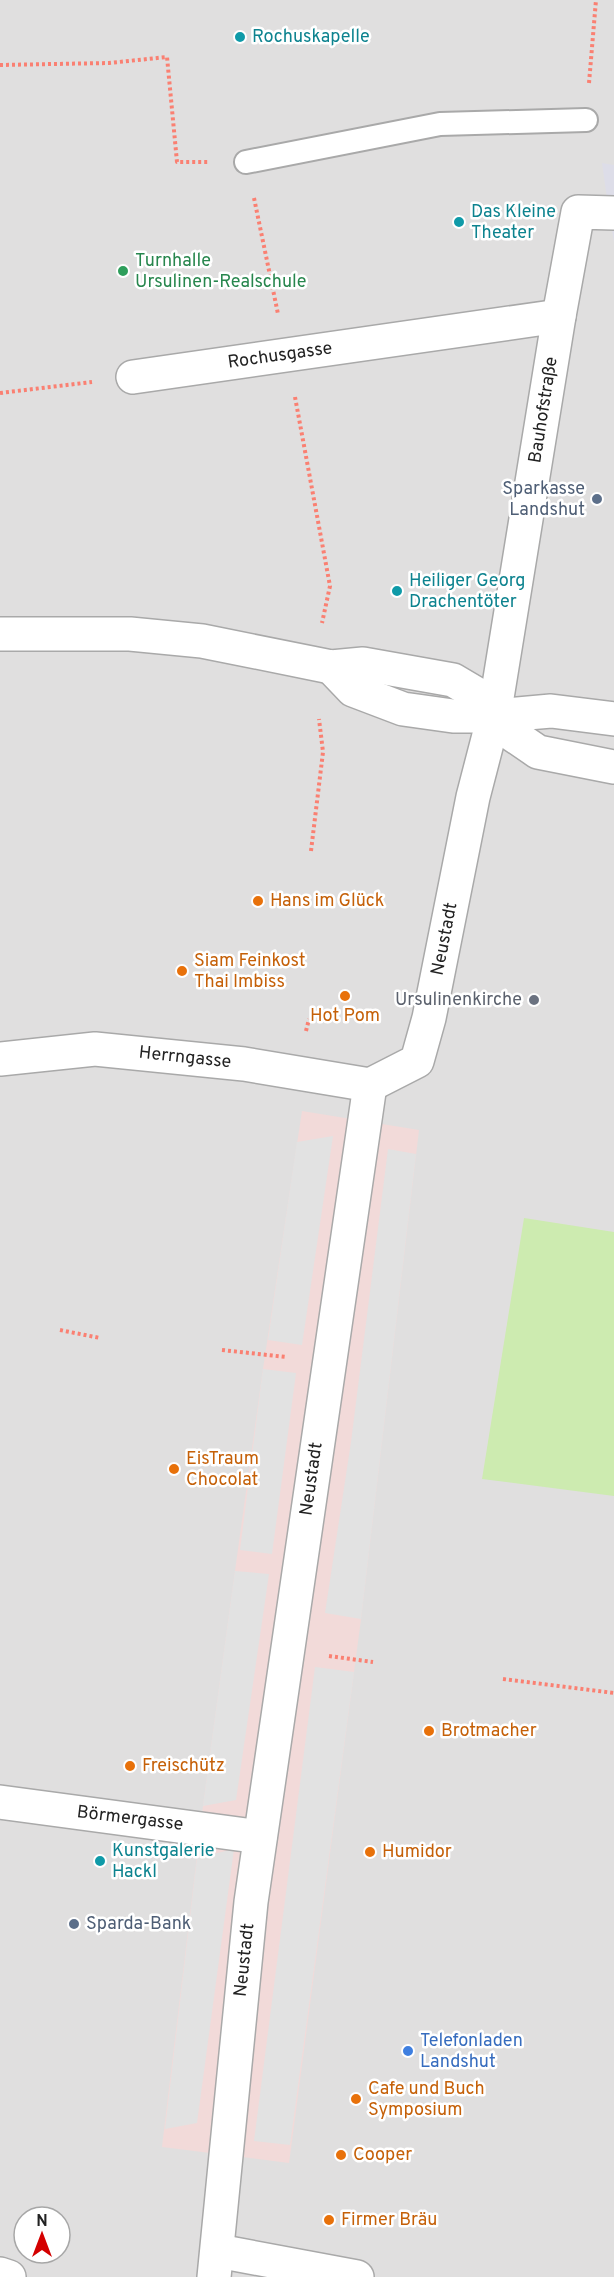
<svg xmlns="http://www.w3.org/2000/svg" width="614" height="2277" viewBox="0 0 614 2277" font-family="Overpass,sans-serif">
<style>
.residential{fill:#e0dfdf;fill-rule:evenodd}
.commercial{fill:#f2dad9}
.grass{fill:#cdebb0}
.parking{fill:#e2e2e2}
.plaza{fill:#dddde8}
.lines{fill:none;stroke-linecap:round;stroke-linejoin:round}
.lane-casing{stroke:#a9a9a9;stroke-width:26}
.street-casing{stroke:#a9a9a9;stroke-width:36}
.path{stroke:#fa8072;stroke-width:4;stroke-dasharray:3 3;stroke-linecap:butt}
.lane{stroke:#fff;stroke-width:22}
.street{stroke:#fff;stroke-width:33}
.culture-dot{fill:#0f9aa8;stroke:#fff;stroke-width:2}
.leisure-dot{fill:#2e9e5b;stroke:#fff;stroke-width:2}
.service-dot{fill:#5c6f8a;stroke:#fff;stroke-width:2}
.food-dot{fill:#e8710a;stroke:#fff;stroke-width:2}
.worship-dot{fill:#6b7280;stroke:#fff;stroke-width:2}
.shop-dot{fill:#3f7fe0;stroke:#fff;stroke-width:2}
.labels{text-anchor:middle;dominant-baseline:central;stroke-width:5;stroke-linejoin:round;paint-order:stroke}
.culture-label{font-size:18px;fill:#0d838f;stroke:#fff;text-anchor:start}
.leisure-label{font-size:18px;fill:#27864d;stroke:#fff;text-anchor:start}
.street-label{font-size:18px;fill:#222;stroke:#fff}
.service-label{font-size:18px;fill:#4e5e75;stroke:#fff;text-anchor:end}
.food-label{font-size:18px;fill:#c56008;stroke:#fff;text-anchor:start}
.worship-label{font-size:18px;fill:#5b616d;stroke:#fff;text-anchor:end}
.shop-label{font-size:18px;fill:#366cbe;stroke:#fff;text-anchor:start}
</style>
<rect width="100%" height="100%" fill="#f2efe9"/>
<path class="residential" d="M0,0H614V2277H0ZM24,2217H60V2253H24Z"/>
<polygon class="commercial" points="302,1111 419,1130 361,1619 289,2163 162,2147 203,1806 235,1571 263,1369"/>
<polygon class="grass" points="524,1218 614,1232 614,1496 482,1479"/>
<g class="parking">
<polygon points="333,1136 302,1345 268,1340 297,1142"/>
<polygon points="388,1149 416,1154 361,1619 325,1613 351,1442"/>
<polygon points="263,1369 296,1373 272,1554 240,1550"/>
<polygon points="235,1571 269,1574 236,1800 203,1806"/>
<polygon points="315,1667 354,1672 290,2145 254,2141"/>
<polygon points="234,1849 197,2123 165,2129 197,1858"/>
</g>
<polygon class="plaza" points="602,163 614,165 614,242 609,213"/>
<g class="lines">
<g class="lane-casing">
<polyline id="lane" points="246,162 440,124 586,120"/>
</g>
<g class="street-casing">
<g id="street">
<polyline points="133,377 559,316"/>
<polyline points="0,634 130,634 202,641 331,667 363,664 453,680 475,693 513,735 538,752 614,767"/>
<polyline points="331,667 353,690 403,709 453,716 494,716 551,711 614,719"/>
<polyline points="0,1059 95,1049 244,1064 370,1085"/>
<polyline points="370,1085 417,1061 429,1018 473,797 494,716 559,316 578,212 614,213"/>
<polyline points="0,1802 260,1837"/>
<polyline points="218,2251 357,2277"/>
<polyline points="0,2274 9,2277"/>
<polyline points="214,2277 251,1902 370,1085"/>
</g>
</g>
<g class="path">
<polyline points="0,65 109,63 167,57 177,162 209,162"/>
<polyline points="589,83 596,0"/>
<polyline points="254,198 278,314"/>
<polyline points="0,393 92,382"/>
<polyline points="295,397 330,586 322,623"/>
<polyline points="311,851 323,752 319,719"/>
<polyline points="306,1031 309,1019"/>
<polyline points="60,1330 100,1338"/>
<polyline points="222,1350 286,1357"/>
<polyline points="329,1656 373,1662"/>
<polyline points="503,1679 614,1693"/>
</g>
<use href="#lane" class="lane"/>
<use href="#street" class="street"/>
</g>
<g class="culture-dot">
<circle cx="240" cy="37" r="6"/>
<circle cx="459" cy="222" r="6"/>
<circle cx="397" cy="591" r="6"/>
<circle cx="100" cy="1861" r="6"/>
</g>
<circle class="leisure-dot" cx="123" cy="271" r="6"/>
<g class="service-dot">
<circle cx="597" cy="499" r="6"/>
<circle cx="74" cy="1924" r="6"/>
</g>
<g class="food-dot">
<circle cx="258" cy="901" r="6"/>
<circle cx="182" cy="971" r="6"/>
<circle cx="345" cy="996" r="6"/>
<circle cx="174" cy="1469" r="6"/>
<circle cx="429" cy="1731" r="6"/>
<circle cx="130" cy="1766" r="6"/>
<circle cx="370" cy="1852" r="6"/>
<circle cx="356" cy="2099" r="6"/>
<circle cx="341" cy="2155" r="6"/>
<circle cx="329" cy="2220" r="6"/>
</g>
<circle class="worship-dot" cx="534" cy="1000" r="6"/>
<circle class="shop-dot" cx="408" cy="2051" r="6"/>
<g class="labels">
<g class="culture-label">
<text x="252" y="37">Rochuskapelle</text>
<text x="471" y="212">Das Kleine<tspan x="471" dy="21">Theater</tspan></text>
<text x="409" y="581">Heiliger Georg<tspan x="409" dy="21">Drachentöter</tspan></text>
<text x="112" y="1851">Kunstgalerie<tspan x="112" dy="21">Hackl</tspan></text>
</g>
<g class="leisure-label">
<text x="135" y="261">Turnhalle<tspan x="135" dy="21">Ursulinen-Realschule</tspan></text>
</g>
<g class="street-label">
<text transform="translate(280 356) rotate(-8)">Rochusgasse</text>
<text transform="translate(544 410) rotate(-81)">Bauhofstraße</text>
<text transform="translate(445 939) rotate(-79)">Neustadt</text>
<text transform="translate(185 1058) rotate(6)">Herrngasse</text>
<text transform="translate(312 1479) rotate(-82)">Neustadt</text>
<text transform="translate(130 1819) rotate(7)">Börmergasse</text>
<text transform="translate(245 1960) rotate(-84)">Neustadt</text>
</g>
<g class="service-label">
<text x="585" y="489">Sparkasse<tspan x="585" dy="21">Landshut</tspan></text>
<text x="86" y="1924" text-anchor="start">Sparda-Bank</text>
</g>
<g class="food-label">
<text x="270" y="901">Hans im Glück</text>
<text x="194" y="961">Siam Feinkost<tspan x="194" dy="21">Thai Imbiss</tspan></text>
<text x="345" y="1016" text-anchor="middle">Hot Pom</text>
<text x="186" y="1459">EisTraum<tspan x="186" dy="21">Chocolat</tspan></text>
<text x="441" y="1731">Brotmacher</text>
<text x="142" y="1766">Freischütz</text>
<text x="382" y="1852">Humidor</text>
<text x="368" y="2089">Cafe und Buch<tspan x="368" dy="21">Symposium</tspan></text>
<text x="353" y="2155">Cooper</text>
<text x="341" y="2220">Firmer Bräu</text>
</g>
<g class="worship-label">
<text x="522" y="1000">Ursulinenkirche</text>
</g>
<g class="shop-label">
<text x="420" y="2041">Telefonladen<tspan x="420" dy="21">Landshut</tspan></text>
</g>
</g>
<g transform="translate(42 2235)"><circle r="28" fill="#ffffff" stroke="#a7a7a7" stroke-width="1.5"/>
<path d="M0-4.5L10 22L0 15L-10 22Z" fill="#d40000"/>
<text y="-9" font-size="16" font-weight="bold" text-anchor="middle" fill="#222222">N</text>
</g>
</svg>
